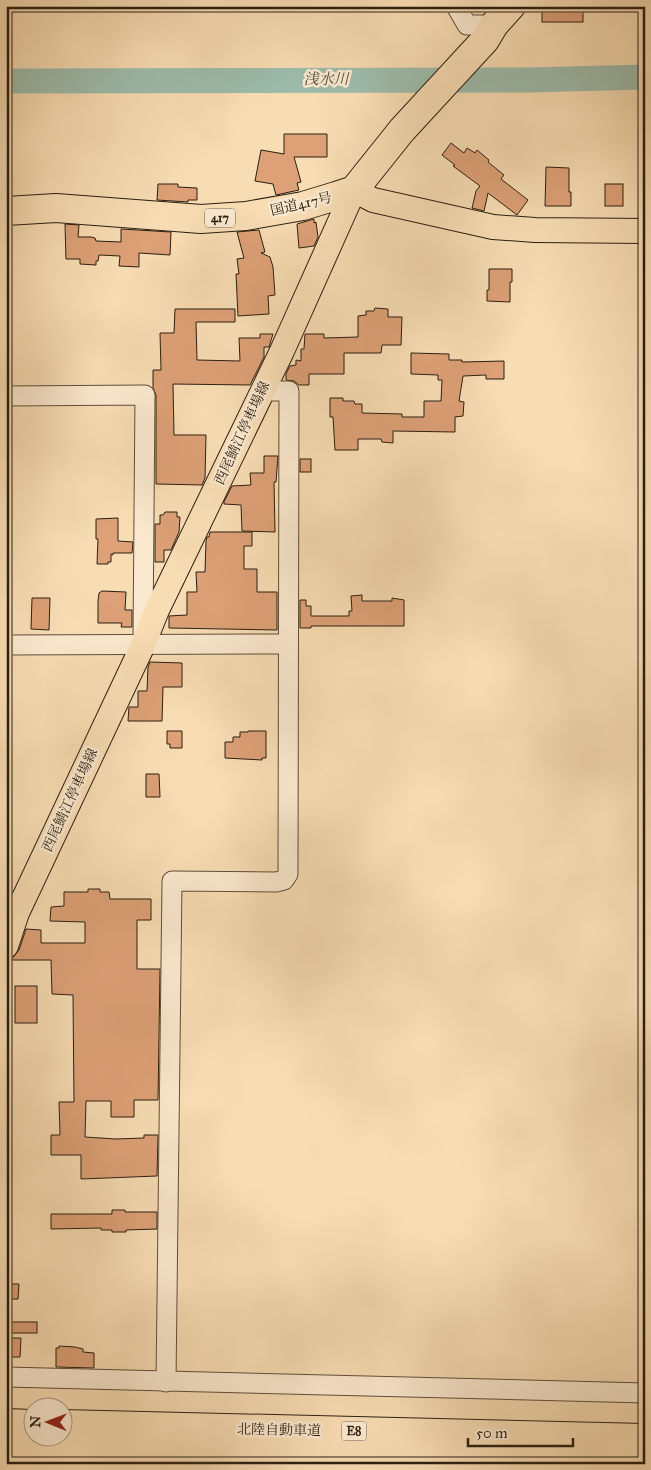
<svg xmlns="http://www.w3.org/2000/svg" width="651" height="1470" viewBox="0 0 651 1470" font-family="'IM FELL Great Primer','Noto Serif JP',serif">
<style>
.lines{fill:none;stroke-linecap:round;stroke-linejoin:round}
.river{stroke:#9dbcac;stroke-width:25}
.building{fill:#dda077;stroke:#2b1f11}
.minor-casing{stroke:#5e4e3a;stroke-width:21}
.major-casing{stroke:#2b1f11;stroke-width:26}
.highway-casing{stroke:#2b1f11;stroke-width:30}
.minor{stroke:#fae8ce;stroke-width:19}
.major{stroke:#f8dcb3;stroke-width:24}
.highway{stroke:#f8dcb3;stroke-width:28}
.labels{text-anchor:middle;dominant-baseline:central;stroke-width:5;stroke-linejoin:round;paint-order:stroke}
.shield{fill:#fae8ce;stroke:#695b4a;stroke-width:1}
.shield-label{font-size:12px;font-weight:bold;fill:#2b1f11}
.street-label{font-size:14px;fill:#2b1f11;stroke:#fae8ce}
.water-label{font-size:15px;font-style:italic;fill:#4d4e40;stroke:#fae8ce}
</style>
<rect width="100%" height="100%" fill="#f8dcb3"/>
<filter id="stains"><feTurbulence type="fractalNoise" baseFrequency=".004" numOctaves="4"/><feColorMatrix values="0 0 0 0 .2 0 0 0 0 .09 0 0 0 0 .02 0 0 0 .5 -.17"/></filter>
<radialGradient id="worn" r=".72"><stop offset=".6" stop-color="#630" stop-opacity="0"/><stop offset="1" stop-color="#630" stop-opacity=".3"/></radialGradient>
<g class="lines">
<polyline class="river" points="6,81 529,80 645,77"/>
</g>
<g class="building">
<rect x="542" y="6" width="41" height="16"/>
<polygon points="284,134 327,134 327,157 294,157 301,182 297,183 299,190 276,195 273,184 255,181 261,150 284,154"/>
<polygon points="451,143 464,153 467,148 475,153 477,150 489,160 488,162 504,175 501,179 528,200 517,215 488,193 484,211 472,208 476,191 480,186 453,166 455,165 442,155"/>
<polygon points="546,167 569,168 569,192 571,192 571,206 545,206"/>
<polygon points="158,184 178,184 178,187 197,188 197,200 188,200 188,202 157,200"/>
<rect x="605" y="184" width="18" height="22"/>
<polygon points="314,219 314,223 316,222 318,237 314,246 299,248 297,224"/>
<polygon points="65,224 79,225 78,237 91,237 95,238 96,241 121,242 121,229 171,232 170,255 139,253 139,267 119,266 120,256 99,255 98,261 96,261 96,265 80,264 80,259 66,259"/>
<polygon points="259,230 265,252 261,253 270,257 273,267 275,295 268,296 269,314 238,316 236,274 239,274 237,259 244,258 237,232"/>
<polygon points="489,269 512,269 512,282 510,282 510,302 487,301 487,290 489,290"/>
<polygon points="375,308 388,309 388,317 402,317 401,345 382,345 381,353 344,353 344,374 309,374 309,385 299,385 294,381 286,380 286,374 290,366 296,365 296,360 301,361 301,349 304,349 305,334 324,334 324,338 358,337 358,316 366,315 366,311 374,311"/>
<polygon points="175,309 235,309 235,322 196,322 197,360 240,361 239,338 260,338 260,334 273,334 269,347 264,347 264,357 250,385 173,384 174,435 206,435 205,478 202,485 156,484 156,395 153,388 153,370 161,370 160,333 174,333"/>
<polygon points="411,353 449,354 449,360 462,360 462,362 504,361 504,379 486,379 486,375 463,376 459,401 464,402 463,416 455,417 455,432 393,431 393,443 382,442 381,439 358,439 358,450 335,450 333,417 330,417 330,398 343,398 343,401 354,401 355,404 362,404 362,413 402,414 402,417 424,417 424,401 441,401 442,380 438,380 438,375 411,374"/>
<polygon points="264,456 278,456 276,482 274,482 275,532 242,531 241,505 224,504 224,502 232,486 251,485 250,473 264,473"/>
<rect x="300" y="459" width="11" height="13"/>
<polygon points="165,512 177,512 177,517 180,517 179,532 171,550 164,550 164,562 155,562 155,524 160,524 160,515 163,515"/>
<polygon points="118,518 118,541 133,542 132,553 113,553 113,555 111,554 111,562 108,562 108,564 97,564 98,539 96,539 96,519"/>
<polygon points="210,532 252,532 252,546 244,546 244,569 257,569 257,592 277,592 277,630 169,628 169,616 187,615 187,592 197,592 196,572 205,572 206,541 207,537 209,537"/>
<polygon points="102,591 126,592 125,610 132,610 132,627 121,627 122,623 98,623 98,601 99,593"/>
<polygon points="362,595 362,601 392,601 392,598 404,600 404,626 311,626 311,628 300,628 300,600 306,600 306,606 311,606 311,616 349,616 349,611 352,611 351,596"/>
<polygon points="32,598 50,598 49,630 31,629"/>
<polygon points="150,662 182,663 182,687 163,687 162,721 128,721 129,707 138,707 138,691 147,691 148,667"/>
<polygon points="167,731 182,731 182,748 170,748 170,744 167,744"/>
<polygon points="248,731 266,731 266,758 262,758 262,760 225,758 225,742 233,742 233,737 240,737 240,732 248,732"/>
<polygon points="146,774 159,774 160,797 146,797"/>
<polygon points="88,889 100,889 100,892 109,892 110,899 151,899 151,920 137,920 137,969 160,969 158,1100 134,1100 134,1117 111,1117 111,1101 86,1101 85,1137 116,1139 144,1138 144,1135 158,1135 157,1176 81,1179 81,1155 51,1155 51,1135 60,1135 59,1102 74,1102 73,995 52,994 51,960 11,960 19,950 26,929 41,930 41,943 85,943 85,922 50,921 51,907 64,906 64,892 88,892"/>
<rect x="15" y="986" width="22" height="37"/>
<polygon points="112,1210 125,1210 125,1212 157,1212 157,1229 126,1230 126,1232 112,1232 112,1230 101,1230 101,1228 51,1229 51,1214 112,1214"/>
<polygon points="6,1284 19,1284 18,1299 6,1299"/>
<rect x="11" y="1322" width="26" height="11"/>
<polygon points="6,1338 21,1338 20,1357 6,1357"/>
<polygon points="59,1346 75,1347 83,1349 83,1352 94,1353 94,1368 56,1367 56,1348 59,1348"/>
</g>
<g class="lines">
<g class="minor-casing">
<g id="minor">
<polyline points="456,6 467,25 494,25"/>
<polyline points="6,396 145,395 143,636"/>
<polyline points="6,645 288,644"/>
<polyline points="6,1377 645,1393"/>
<polyline points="166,1382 172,881 276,882 284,880 288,874 289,391 261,391"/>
</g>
</g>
<g class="major-casing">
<polyline id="major" points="6,946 17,913 143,645 157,610 282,351 354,190 373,200 493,227 535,230 645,231"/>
</g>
<g class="highway-casing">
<g id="highway">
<polyline points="6,211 56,208 201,219 246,216 303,206 336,196 354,190 402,130 485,40 494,25 511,6"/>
<polyline points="6,1423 32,1424"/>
<polyline points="62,1424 645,1438"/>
<polyline points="6,1448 645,1463"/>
</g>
</g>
<use href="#minor" class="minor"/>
<use href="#major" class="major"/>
<use href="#highway" class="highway"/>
</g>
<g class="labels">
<g class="shield">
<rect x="205" y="208.5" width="30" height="19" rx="4"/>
<rect x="341.5" y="1421.5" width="25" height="19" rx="4"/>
</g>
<g class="shield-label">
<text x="220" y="218">417</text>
<text x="354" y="1431">E8</text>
</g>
<g class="street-label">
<text transform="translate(301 204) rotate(-13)">国道417号</text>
<text transform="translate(242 433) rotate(-65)">西尾鯖江停車場線</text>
<text transform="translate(70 800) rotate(-65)">西尾鯖江停車場線</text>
<text transform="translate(279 1430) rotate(1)">北陸自動車道</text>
</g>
<g class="water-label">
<text x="326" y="79">浅水川</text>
</g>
</g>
<rect width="651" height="1470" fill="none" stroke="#f8dcb3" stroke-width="25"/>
<rect x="8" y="8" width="636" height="1455" fill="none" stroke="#2b1f11" stroke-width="2.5"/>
<rect x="12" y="12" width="626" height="1445" fill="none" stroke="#2b1f11"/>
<g transform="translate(48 1422) rotate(271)"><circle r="24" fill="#fae8ce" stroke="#a79882"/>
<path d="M0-4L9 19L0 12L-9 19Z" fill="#8f2418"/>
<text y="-8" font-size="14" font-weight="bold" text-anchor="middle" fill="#2b1f11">N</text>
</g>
<path d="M468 1438v8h105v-8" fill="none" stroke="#2b1f11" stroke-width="2.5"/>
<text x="476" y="1438" font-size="15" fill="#2b1f11" stroke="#fae8ce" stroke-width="4" paint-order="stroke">50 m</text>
<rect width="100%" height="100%" filter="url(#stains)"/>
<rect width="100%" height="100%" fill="url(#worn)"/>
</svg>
